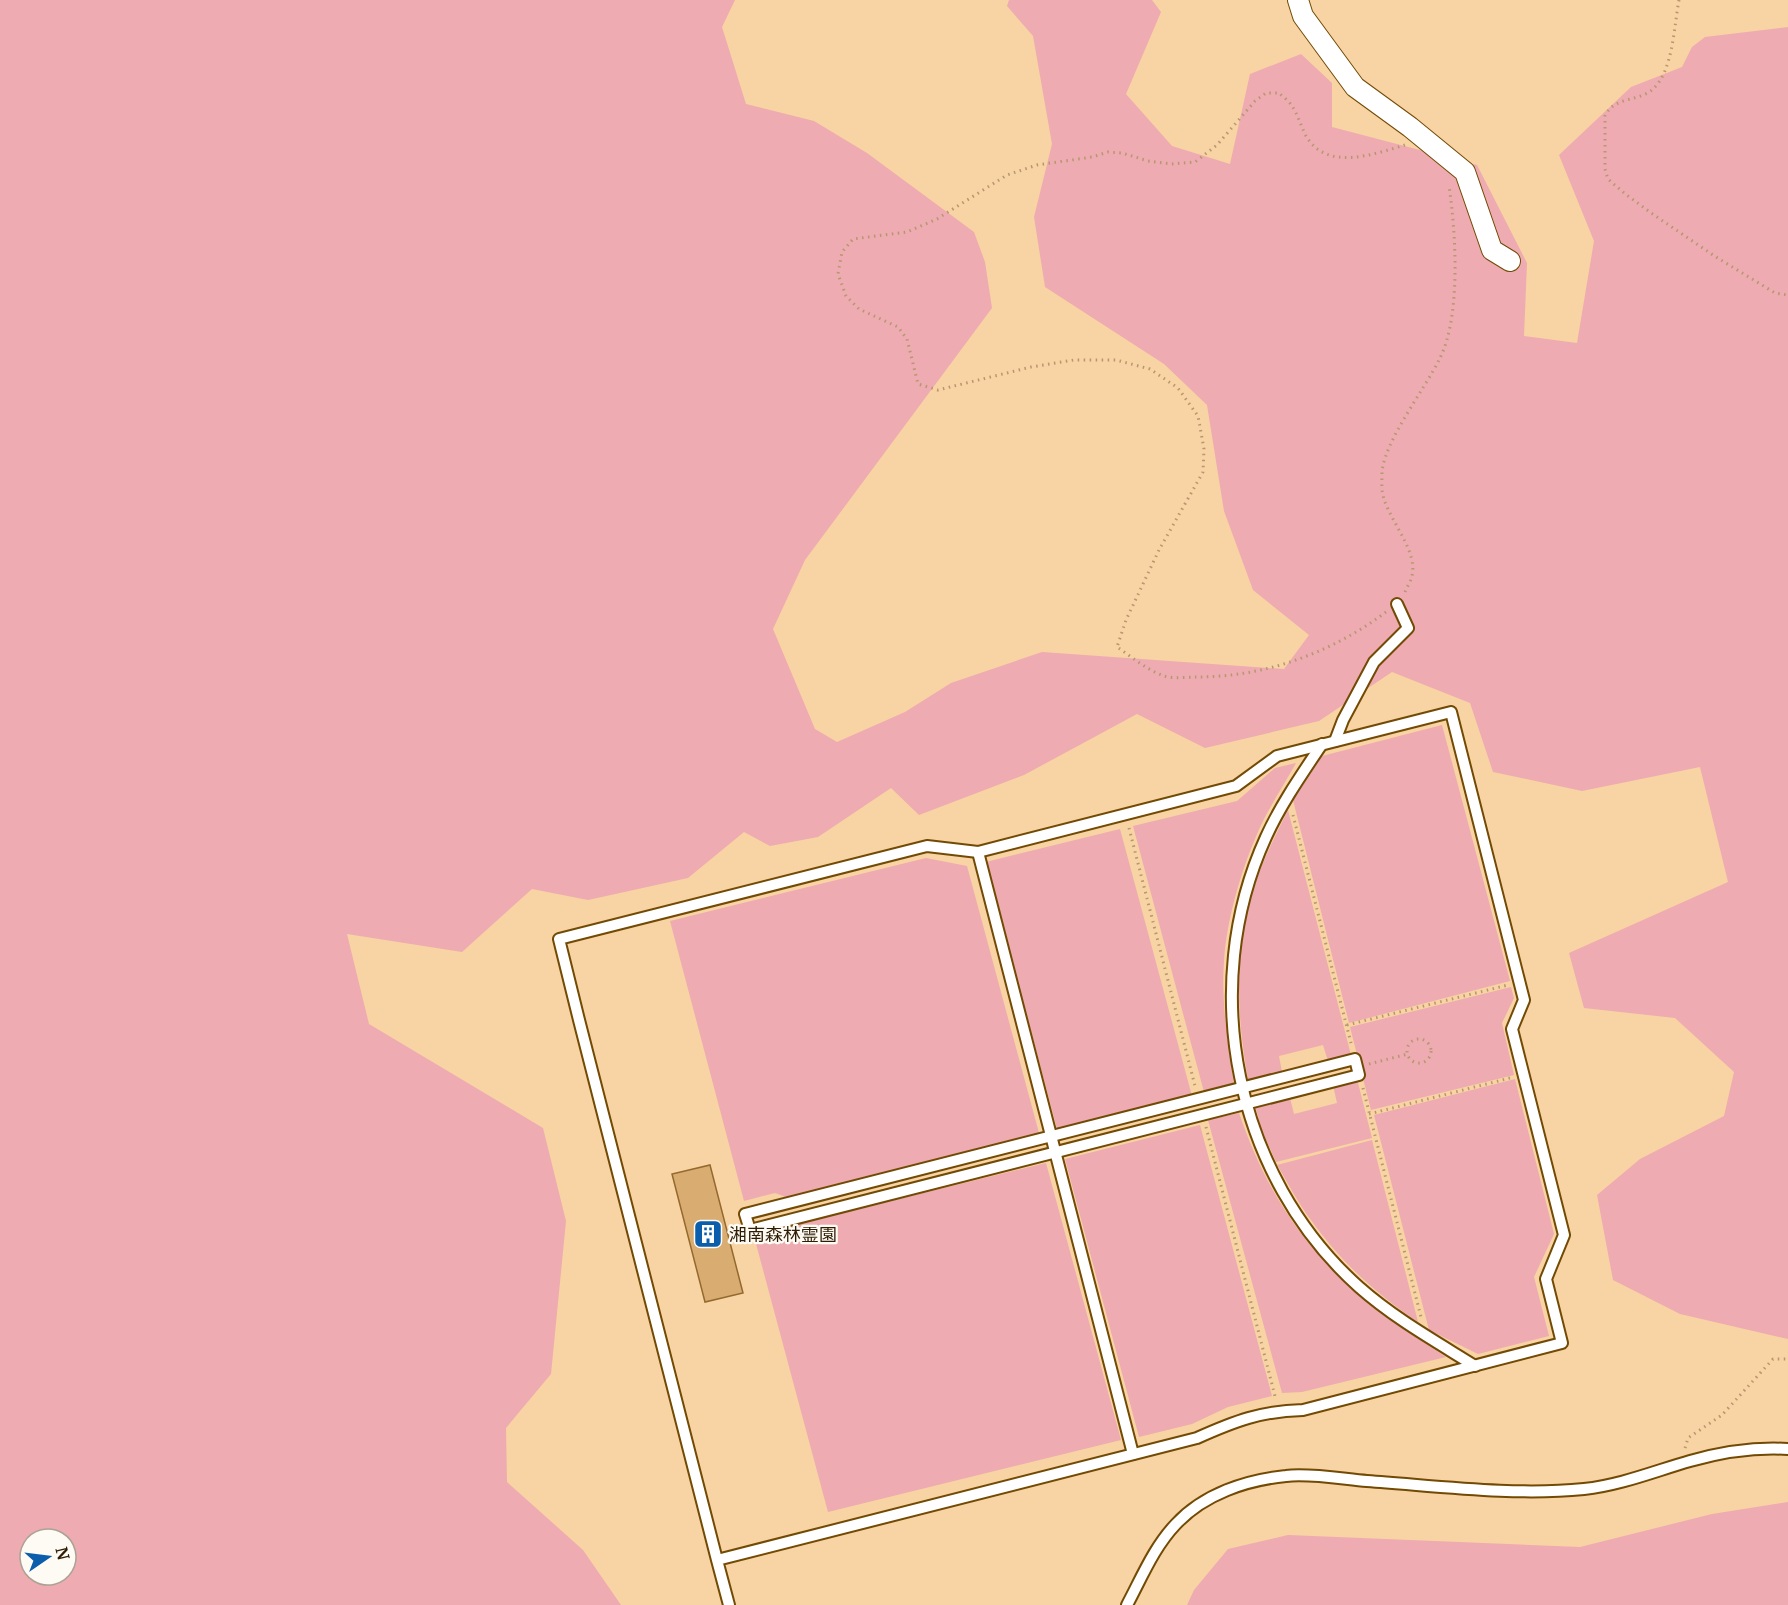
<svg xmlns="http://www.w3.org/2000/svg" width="1788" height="1605" viewBox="0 0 1788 1605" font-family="Merriweather,'Noto Sans JP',serif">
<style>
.green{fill:#eeabb1;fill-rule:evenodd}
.building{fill:#d9ac71;stroke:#93692d;stroke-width:1.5}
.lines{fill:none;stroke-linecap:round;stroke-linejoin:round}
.service-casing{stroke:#724a03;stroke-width:14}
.minor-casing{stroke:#724a03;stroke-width:22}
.path{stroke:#b6976f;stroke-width:3;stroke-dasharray:1.5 4.5;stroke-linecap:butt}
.service{stroke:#fff;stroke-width:10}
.minor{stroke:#fff;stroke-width:20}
.labels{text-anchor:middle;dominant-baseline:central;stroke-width:4.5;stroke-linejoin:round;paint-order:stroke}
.poi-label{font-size:18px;fill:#2e1d04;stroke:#fefaf4;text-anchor:start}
</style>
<rect width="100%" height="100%" fill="#f8d3a3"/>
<g class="green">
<path d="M0,0H735L722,27L746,104L814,121L867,153L974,232L985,262L992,308L805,560L773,629L815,729L837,742L905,712L951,683L1042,652L1284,669L1309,635L1253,590L1224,511L1207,405L1164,364L1045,287L1034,217L1052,144L1033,36L1007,6L1009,0H1152L1161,12L1126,94L1172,146L1230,164L1250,74L1301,54L1332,83V127L1477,165L1527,263L1524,336L1577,343L1594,241L1559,155L1631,87L1682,67L1692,47L1705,37L1788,27V1339L1680,1314L1613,1280L1597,1195L1640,1159L1724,1116L1734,1072L1675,1018L1584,1008L1569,953L1728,882L1700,767L1582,791L1493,772L1470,703L1392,672L1319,721L1205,748L1137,714L1024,775L919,815L891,788L818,837L770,846L744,832L688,878L588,900L532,889L462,952L347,934L369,1024L543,1128L566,1221L551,1374L506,1428L507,1482L583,1550L621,1605H0ZM30,1539H66V1575H30Z"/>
<polygon points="1442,725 1510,981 1349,1023 1293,800 1322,756"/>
<path d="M1296,763C1286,781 1274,800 1264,819C1244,860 1227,915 1224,961C1221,1002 1228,1044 1234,1085L1204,1092L1133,826L1237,801L1275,768Z"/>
<path d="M1288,810L1351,1055L1328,1061L1323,1045L1279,1056L1282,1072L1248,1080C1237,1017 1233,952 1253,890C1262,862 1275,836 1288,810Z"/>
<polygon points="1120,829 1192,1096 1057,1129 986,862"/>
<polygon points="926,858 967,866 1039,1133 786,1197 775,1193 744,1201 670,921"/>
<polygon points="1511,987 1514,998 1502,1023 1514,1075 1371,1110 1350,1027"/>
<polygon points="1357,1079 1372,1138 1276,1162 1263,1133 1255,1106 1290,1098 1294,1114 1337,1103 1333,1085"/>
<polygon points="1515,1079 1554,1234 1534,1277 1549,1336 1478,1354 1429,1330 1374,1115"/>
<path d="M1239,1113C1280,1232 1342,1291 1446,1357L1302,1392L1282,1393L1208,1120Z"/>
<polygon points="1200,1125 1272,1396 1228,1407 1192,1424 1139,1437 1065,1159"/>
<path d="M1372,1140L1418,1322C1375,1293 1341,1262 1311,1220C1298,1203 1288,1183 1277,1165Z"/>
<polygon points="1046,1163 1121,1440 828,1512 755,1240 785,1233 793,1225"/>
<polygon points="1788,1502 1788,1605 1187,1605 1194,1590 1228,1549 1288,1535 1580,1547 1712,1514"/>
</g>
<polygon class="building" points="710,1165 743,1293 705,1302 672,1174"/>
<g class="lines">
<g class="service-casing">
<g id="service">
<polyline points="1335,741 1343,720 1374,662 1408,628 1397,604"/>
<path d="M1322,744C1302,774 1281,804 1266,837C1197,988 1235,1176 1359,1287C1394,1318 1435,1341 1475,1366"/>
<polyline points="978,852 1133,1454"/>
<polygon points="1355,1059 1359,1075 750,1230 745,1214"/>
<path d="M717,1560L1197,1438C1235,1421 1261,1411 1303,1410L1562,1343L1546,1279L1564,1235L1512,1029L1524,1000L1451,712L1277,756L1236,786L978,852L927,846L559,939L579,1020L717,1560L729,1605"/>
<path d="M1127,1605C1142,1577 1154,1547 1176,1524C1204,1494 1246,1480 1286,1476C1309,1473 1343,1479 1367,1481C1438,1486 1514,1496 1584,1489C1621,1485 1655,1471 1690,1461C1722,1452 1755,1447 1788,1449"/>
</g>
</g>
<g class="minor-casing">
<polyline id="minor" points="1298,0 1303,16 1355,87 1410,127 1465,172 1492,250 1510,261"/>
</g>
<g class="path">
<path d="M1679,0C1674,26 1673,71 1653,89C1639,102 1614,96 1605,116V169L1608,179L1624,193L1654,215L1716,257L1775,293L1788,295"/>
<path d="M1405,592C1407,587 1411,581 1412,576C1418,552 1391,522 1384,499C1381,491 1382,481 1382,472C1385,440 1425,389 1440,358C1461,316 1456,233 1449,186"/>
<path d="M1386,612C1331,653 1265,677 1197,677C1187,677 1174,679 1164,676C1147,670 1132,657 1117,647L1126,620L1159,550L1203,472L1204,449L1198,416L1178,388L1150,369L1116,360H1074L1031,367L938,390L918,384L907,339L898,327L859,309L846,296L838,274L842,252L853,239L907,232L937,219L1007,175L1037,165L1092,157L1108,152L1122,153L1148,161L1171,164L1195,162L1217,145L1255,101L1266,93H1279C1283,97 1289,101 1292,106C1298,115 1301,126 1306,136C1327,172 1374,154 1405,145"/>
<polyline points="1293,815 1352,1047"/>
<polyline points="1129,828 1195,1086"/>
<polyline points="1347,1025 1508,985"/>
<circle cx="1419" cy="1051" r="12"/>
<polyline points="1369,1064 1408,1054"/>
<polyline points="1363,1088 1421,1317"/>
<polyline points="1369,1114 1510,1078"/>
<polyline points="1206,1127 1276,1400"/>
<polyline points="1685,1448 1688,1438 1722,1415 1773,1359 1788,1359"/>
</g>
<use href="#service" class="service"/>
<use href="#minor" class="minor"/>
</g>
<defs>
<g id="building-square" transform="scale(1.5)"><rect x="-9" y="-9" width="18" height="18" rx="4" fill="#0a5eac" stroke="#fefaf4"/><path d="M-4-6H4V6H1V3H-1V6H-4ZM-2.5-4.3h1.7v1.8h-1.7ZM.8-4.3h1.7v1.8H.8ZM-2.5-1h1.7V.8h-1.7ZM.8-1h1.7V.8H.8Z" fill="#fff"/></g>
</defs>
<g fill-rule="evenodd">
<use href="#building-square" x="708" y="1234"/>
</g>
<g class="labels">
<g class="poi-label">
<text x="729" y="1234">湘南森林霊園</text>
</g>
</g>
<g transform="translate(48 1557) rotate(76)"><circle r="28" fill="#fefaf4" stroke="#aba294" stroke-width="1.5"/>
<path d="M0-4.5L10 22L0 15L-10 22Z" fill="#0a5eac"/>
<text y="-9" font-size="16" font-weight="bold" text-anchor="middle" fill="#2e1d04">N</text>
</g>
</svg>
